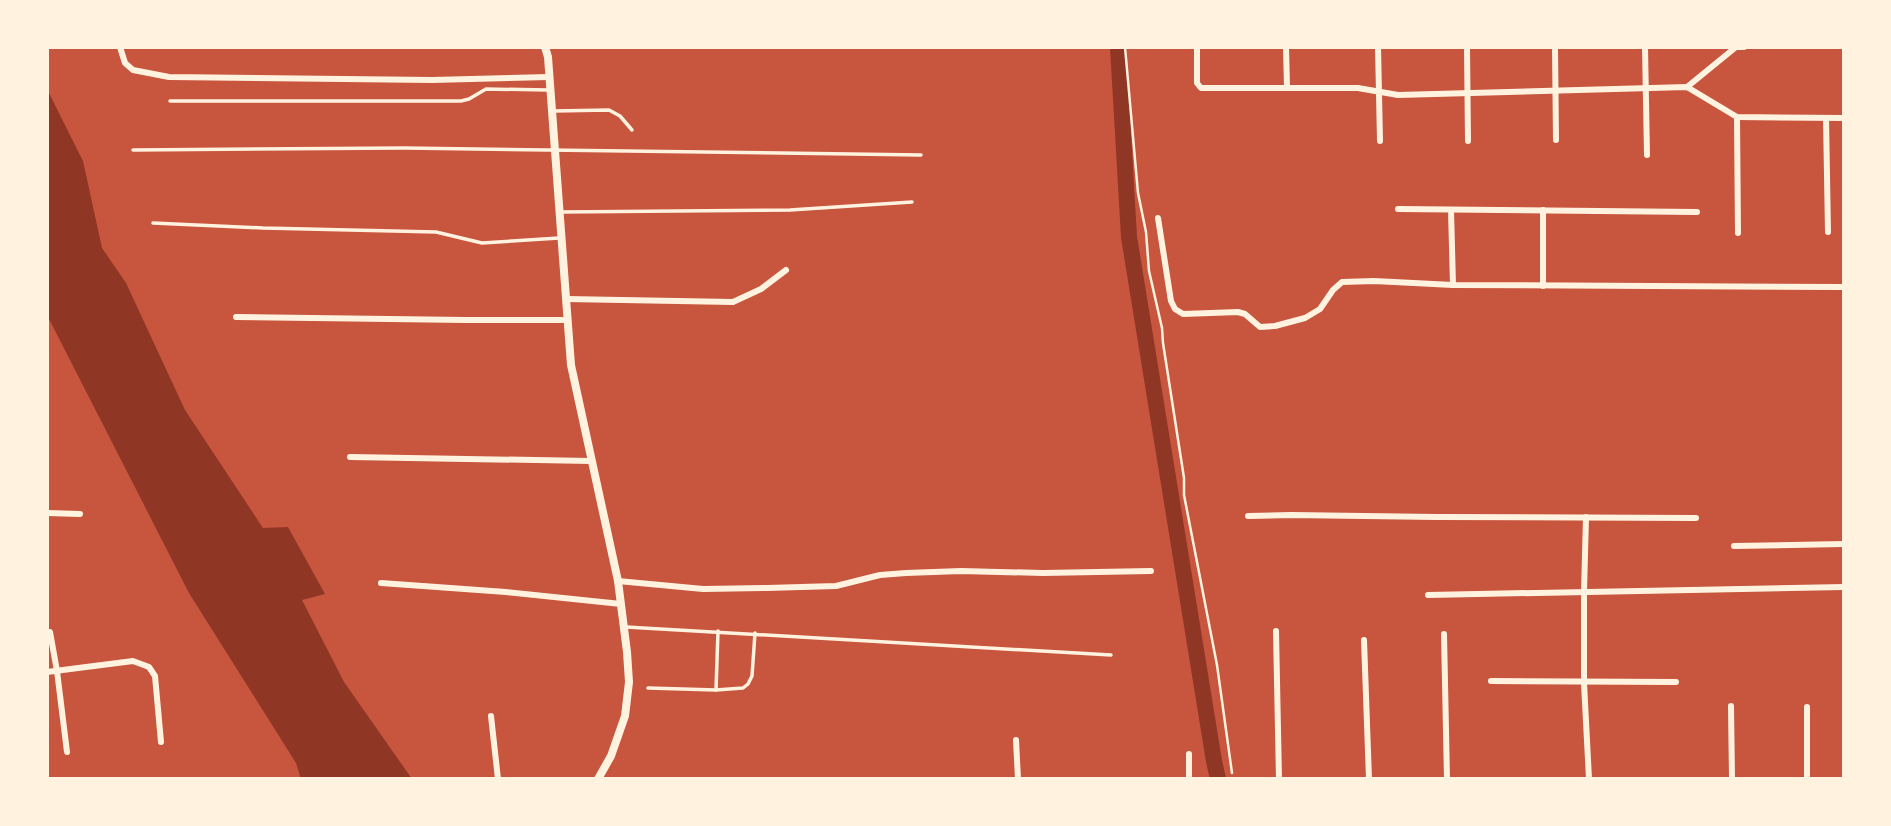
<svg xmlns="http://www.w3.org/2000/svg" width="1891" height="826" viewBox="0 0 1891 826" font-family="'Exo 2',sans-serif">
<style>
.water{fill:#8f3625}
.lines{fill:none;stroke-linecap:round;stroke-linejoin:round}
.canal{stroke:#8f3625;stroke-width:16}
.path{stroke:#fff3e0;stroke-width:2.5}
.service{stroke:#fff3e0;stroke-width:3.5}
.minor{stroke:#fff3e0;stroke-width:6}
.tertiary{stroke:#fff3e0;stroke-width:8}
</style>
<rect width="100%" height="100%" fill="#c8553d"/>
<polygon class="water" points="48,91 83,161 102,248 126,283 185,410 263,528 288,527 325,594 302,600 344,682 412,779 301,779 296,763 189,593 47,315"/>
<g class="lines">
<polyline class="canal" points="1118,47 1129,237 1214,761 1218,779"/>
<polyline class="path" points="1125,47 1138,193 1146,232 1149,271 1162,328 1163,343 1184,478 1184,495 1217,665 1232,773"/>
<g class="service">
<polyline points="170,101 461,101 469,99 486,89 548,90"/>
<polyline points="554,111 609,110 620,116 632,130"/>
<polyline points="133,150 404,148 921,155"/>
<polyline points="561,212 790,210 912,202"/>
<polyline points="153,223 263,228 436,232 482,243 559,238"/>
<polyline points="626,627 1111,655"/>
<polyline points="648,688 716,690 743,688 748,684 752,676 755,633"/>
<polyline points="716,690 718,631"/>
</g>
<g class="minor">
<polyline points="120,47 125,63 133,70 169,77 432,80 549,77"/>
<polyline points="1197,47 1197,83 1201,88 1358,88 1398,95 1687,87 1737,117 1844,118"/>
<polyline points="1286,47 1287,87"/>
<polyline points="1378,47 1380,141"/>
<polyline points="1467,47 1468,141"/>
<polyline points="1555,47 1556,140"/>
<polyline points="1645,47 1647,155"/>
<polyline points="1687,87 1736,47 1744,47"/>
<polyline points="1737,117 1738,233"/>
<polyline points="1826,118 1828,232"/>
<polyline points="1398,209 1697,212"/>
<polyline points="1451,210 1453,285"/>
<polyline points="1158,218 1171,301 1175,309 1183,314 1238,312 1245,314 1260,327 1275,326 1305,318 1320,309 1333,290 1342,282 1374,281 1453,285 1844,287"/>
<polyline points="1543,286 1543,210"/>
<polyline points="566,299 733,302 761,289 786,270"/>
<polyline points="236,317 466,320 567,320"/>
<polyline points="350,457 591,461"/>
<polyline points="47,513 80,514"/>
<polyline points="1248,516 1291,515 1437,517 1696,518"/>
<polyline points="1586,517 1584,592 1584,683 1589,779"/>
<polyline points="1734,546 1844,544"/>
<polyline points="618,581 703,589 767,588 836,586 880,575 906,573 961,571 1043,573 1151,571"/>
<polyline points="381,583 506,592 621,604"/>
<polyline points="1428,595 1844,587"/>
<polyline points="1276,631 1279,779"/>
<polyline points="50,632 57,671 67,752"/>
<polyline points="1444,634 1447,779"/>
<polyline points="1364,640 1369,779"/>
<polyline points="47,672 133,661 149,667 155,676 161,742"/>
<polyline points="1491,681 1676,682"/>
<polyline points="1731,706 1732,779"/>
<polyline points="491,716 498,779"/>
<polyline points="1016,740 1018,779"/>
<polyline points="1189,754 1189,779"/>
<polyline points="1807,779 1807,707"/>
</g>
<polyline class="tertiary" points="545,47 548,57 571,365 618,581 627,652 629,682 625,716 611,756 598,779"/>
</g>
<rect width="1891" height="826" fill="none" stroke="#fff3e0" stroke-width="98"/>
</svg>
